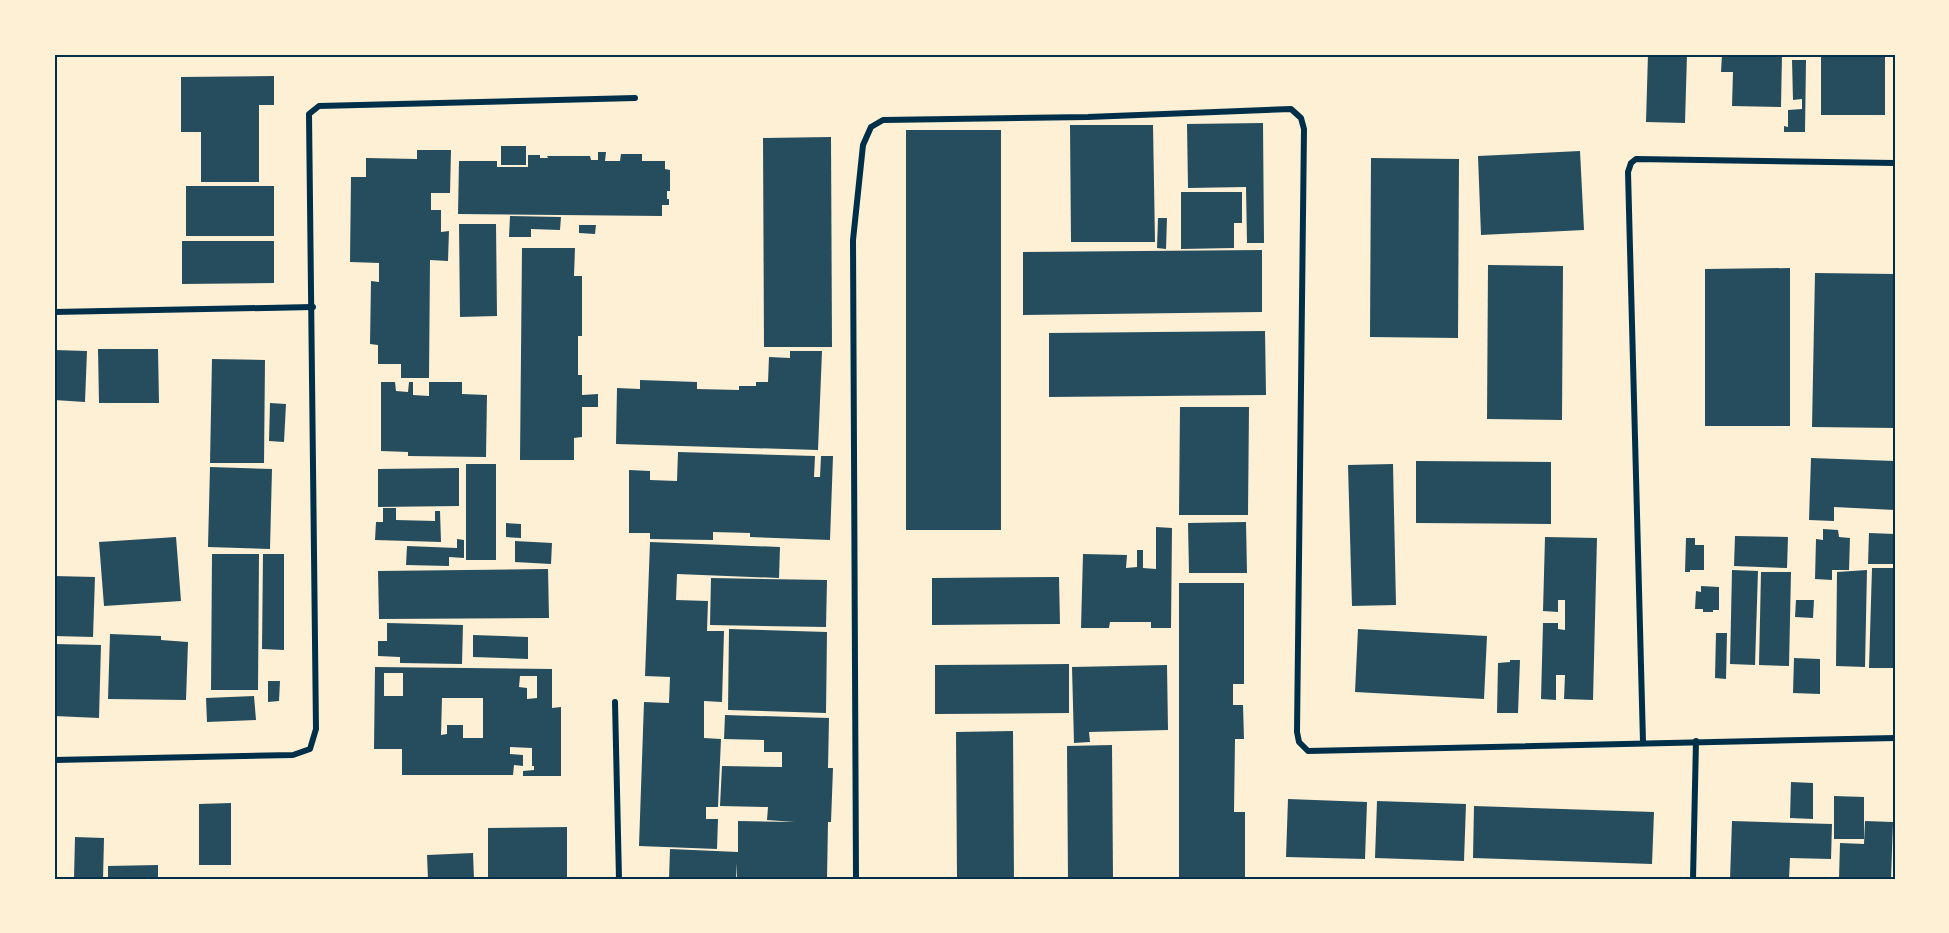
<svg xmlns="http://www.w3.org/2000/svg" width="1949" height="933" viewBox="0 0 1949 933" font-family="'Crimson Pro',serif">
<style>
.building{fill:#264d5e;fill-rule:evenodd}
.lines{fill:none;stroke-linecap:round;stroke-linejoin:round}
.minor{stroke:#003049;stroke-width:6}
.neatline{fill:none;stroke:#003049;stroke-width:2}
</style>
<rect width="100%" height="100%" fill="#fdf0d5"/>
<g class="building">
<polygon points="1648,54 1687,54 1685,123 1646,122"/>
<polygon points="1722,54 1782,54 1781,107 1732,106 1733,72 1721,72"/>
<rect x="1821" y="54" width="64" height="61"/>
<polygon points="1792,60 1806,60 1805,132 1784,132 1784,126 1788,127 1788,110 1802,109 1802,99 1793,100"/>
<polygon points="274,76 274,105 259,105 259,182 201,182 201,132 181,132 181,77"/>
<polygon points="1263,123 1264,243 1247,243 1246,187 1188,188 1187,124"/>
<polygon points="1070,125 1153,125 1155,242 1071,242"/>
<rect x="906" y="130" width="95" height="400"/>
<polygon points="831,137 832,347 764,347 763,138"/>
<rect x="501" y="146" width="25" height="19"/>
<polygon points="417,150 451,150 450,193 431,193 431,210 441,210 441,232 449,231 448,261 430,260 429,378 401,378 401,364 378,364 378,345 370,344 371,281 379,282 379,263 350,262 351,177 366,177 366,158 417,159"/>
<polygon points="1580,151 1584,230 1481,235 1478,156"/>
<polygon points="598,152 606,152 605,161 620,161 621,154 642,154 642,161 665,161 665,169 670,170 670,191 667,191 667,199 669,199 669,205 662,205 662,216 458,214 459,161 497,161 497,167 528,167 528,155 540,155 540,158 548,158 547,156 590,156 591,160 598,160"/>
<polygon points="1371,158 1459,159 1458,338 1370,337"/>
<rect x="186" y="186" width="88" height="50"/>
<polygon points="1181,192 1242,192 1242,223 1234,223 1234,248 1181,249"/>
<polygon points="510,216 561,217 560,230 531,229 531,237 509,237"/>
<polygon points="1158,218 1167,218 1166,249 1157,248"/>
<polygon points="459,224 496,224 497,316 460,317"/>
<polygon points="579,225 596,225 595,234 579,233"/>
<polygon points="182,241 274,241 274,283 182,284"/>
<polygon points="522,248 575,248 574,276 582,276 582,336 578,336 578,375 582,375 582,395 598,394 598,407 582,407 582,437 574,438 574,460 520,460"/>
<polygon points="1262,250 1262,312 1023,315 1023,252"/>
<polygon points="1488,265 1563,266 1562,420 1487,419"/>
<polygon points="1790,268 1790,426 1705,426 1705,269"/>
<polygon points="1815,273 1895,274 1895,428 1812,427"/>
<polygon points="1265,331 1266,395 1049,397 1049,333"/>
<polygon points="98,349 158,349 159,403 99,403"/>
<polygon points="54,350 87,351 85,402 54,400"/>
<polygon points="790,351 822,351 818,450 616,444 617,388 640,389 640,380 697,382 697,389 739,390 739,386 756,386 756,382 768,382 769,357 790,358"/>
<polygon points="212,359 265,360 264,463 210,463"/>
<polygon points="381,382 395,382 396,391 408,392 409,382 413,382 413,395 429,396 429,382 462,382 462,394 487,395 486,457 408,456 408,452 381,451"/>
<polygon points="270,403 286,404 284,442 269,441"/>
<polygon points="1180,407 1249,407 1248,515 1179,515"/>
<polygon points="678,452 815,456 814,477 820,477 821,456 833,456 830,540 750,537 750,533 713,532 713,540 650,539 650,533 629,533 629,470 650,471 650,480 677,481"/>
<polygon points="1811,458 1895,461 1895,510 1834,507 1834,521 1809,520"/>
<polygon points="1416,461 1551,462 1551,524 1416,523"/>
<rect x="466" y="464" width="30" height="96"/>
<polygon points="1393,464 1396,605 1352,606 1348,465"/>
<polygon points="210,467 272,469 270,549 208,547"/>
<polygon points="459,468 459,506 378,507 378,469"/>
<polygon points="383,508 396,508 396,520 435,521 435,511 440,511 441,542 375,540 376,522 383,522"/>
<polygon points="1246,522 1247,573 1189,573 1188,523"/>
<polygon points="506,523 521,524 521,538 506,537"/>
<polygon points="1156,527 1172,528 1171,628 1151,628 1151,622 1110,622 1109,628 1081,628 1083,554 1127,555 1126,568 1137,567 1137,550 1143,550 1143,568 1156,569"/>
<polygon points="1823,529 1838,530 1839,537 1850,538 1849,570 1832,570 1832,580 1815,579 1816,539 1823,540"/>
<polygon points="1869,533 1895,534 1895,564 1868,564"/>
<polygon points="1735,536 1788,537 1787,568 1734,566"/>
<polygon points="176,537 181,601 104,606 99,542"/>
<polygon points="1545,537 1597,538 1593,700 1564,699 1565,675 1556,675 1556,700 1541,699 1543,623 1558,623 1558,629 1565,630 1565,600 1558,600 1558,612 1543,611"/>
<polygon points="1686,538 1695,538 1695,545 1704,545 1704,570 1690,570 1690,572 1685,572"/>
<polygon points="457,539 464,540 464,558 449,557 449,566 406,565 407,546 457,548"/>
<polygon points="515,541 552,543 551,564 515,562"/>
<polygon points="650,542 780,547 779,578 677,574 676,600 708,601 707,631 724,631 722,702 704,701 704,738 721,739 718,807 706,807 706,819 718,819 717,849 639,846 644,702 669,703 670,677 645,676"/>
<polygon points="212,554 259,554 258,690 211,690"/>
<polygon points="263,554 284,554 284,650 262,649"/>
<polygon points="1872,568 1895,568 1895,668 1869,668"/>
<polygon points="548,569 549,618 379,619 378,571"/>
<polygon points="1732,570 1758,571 1755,665 1730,664"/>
<polygon points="1867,570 1865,667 1836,666 1837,572"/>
<polygon points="1761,572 1791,572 1789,666 1759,665"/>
<polygon points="54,576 95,577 93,637 54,636"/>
<polygon points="1059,577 1060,624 932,625 932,578"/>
<polygon points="711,578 827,580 826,627 710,625"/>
<polygon points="1179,583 1244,583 1244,684 1233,684 1233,705 1243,705 1244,739 1235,739 1234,812 1245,812 1245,879 1179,879"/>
<polygon points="1701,586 1719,587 1719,610 1713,610 1713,612 1703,612 1703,609 1695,609 1696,591 1701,592"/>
<polygon points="1796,600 1814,600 1813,618 1795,617"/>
<polygon points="387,623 463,625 462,664 400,663 400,657 378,656 378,641 387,641"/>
<polygon points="729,629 827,632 826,713 728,710"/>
<polygon points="1358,629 1487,636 1484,699 1355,692"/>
<polygon points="1716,633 1727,633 1726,679 1715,678"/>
<polygon points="110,634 161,636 161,640 188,642 186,700 108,699"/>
<polygon points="473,635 528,637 528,659 473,657"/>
<polygon points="54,644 101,645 99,718 54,716"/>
<polygon points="1794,658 1820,659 1820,694 1793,693"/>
<polygon points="1510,660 1520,660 1518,713 1497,713 1498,663 1510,662"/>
<polygon points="1069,664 1069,713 935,714 935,665"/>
<polygon points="1167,665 1168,730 1089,732 1090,742 1074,743 1072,667"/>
<path d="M375,667L552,669V708L561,707V776H523V771L534,770V766H532V748L510,747V754L523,755V766L514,765L513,775H402V749H374ZM384,673H403V696H384ZM520,676H537V698L527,699V688L519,687ZM442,698H483V738H463V725H447V734L441,735Z"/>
<polygon points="268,681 280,681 279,701 268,702"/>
<polygon points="254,696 256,720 207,722 206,698"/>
<polygon points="725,715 829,718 828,768 833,768 831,822 828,822 827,879 737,879 737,863 736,879 669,879 670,849 738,852 738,821 795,822 767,820 768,807 720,806 722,766 782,767 782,752 764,752 764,740 724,739"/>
<polygon points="1013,731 1014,879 957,879 956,732"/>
<polygon points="1112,745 1113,879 1068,879 1067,746"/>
<polygon points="1791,782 1813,783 1813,819 1790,818"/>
<polygon points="1834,796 1864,797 1864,839 1834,839"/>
<polygon points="1288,799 1367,802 1365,859 1286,857"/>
<polygon points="1377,801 1466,804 1464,861 1375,858"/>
<polygon points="231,803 231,865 199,865 199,804"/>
<polygon points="1474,806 1654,812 1652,864 1473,858"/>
<polygon points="1732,821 1832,824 1831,859 1790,858 1789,879 1730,879"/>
<polygon points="1865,821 1893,822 1891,879 1839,879 1840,843 1864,844"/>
<polygon points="567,827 567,879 488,879 488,828"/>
<polygon points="75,837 104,838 103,879 74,879"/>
<polygon points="473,853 474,879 428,879 427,855"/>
<polygon points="158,865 158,879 108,879 108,866"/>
</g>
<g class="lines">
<g class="minor">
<polyline points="54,312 313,307"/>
<polyline points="615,702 619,879"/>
<polyline points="1643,742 1628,172 1631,163 1636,159 1895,163"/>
<polyline points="54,760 293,755 310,749 316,729 309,114 319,106 635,98"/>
<polyline points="856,879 853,240 863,145 871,127 883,120 1088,117 1291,109 1301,118 1304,129 1297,732 1299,742 1308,751 1895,738"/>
<polyline points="1693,879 1696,741"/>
</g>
</g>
<rect width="1949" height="933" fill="none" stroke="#fdf0d5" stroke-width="111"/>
<rect x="56" y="56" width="1838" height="822" class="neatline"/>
</svg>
